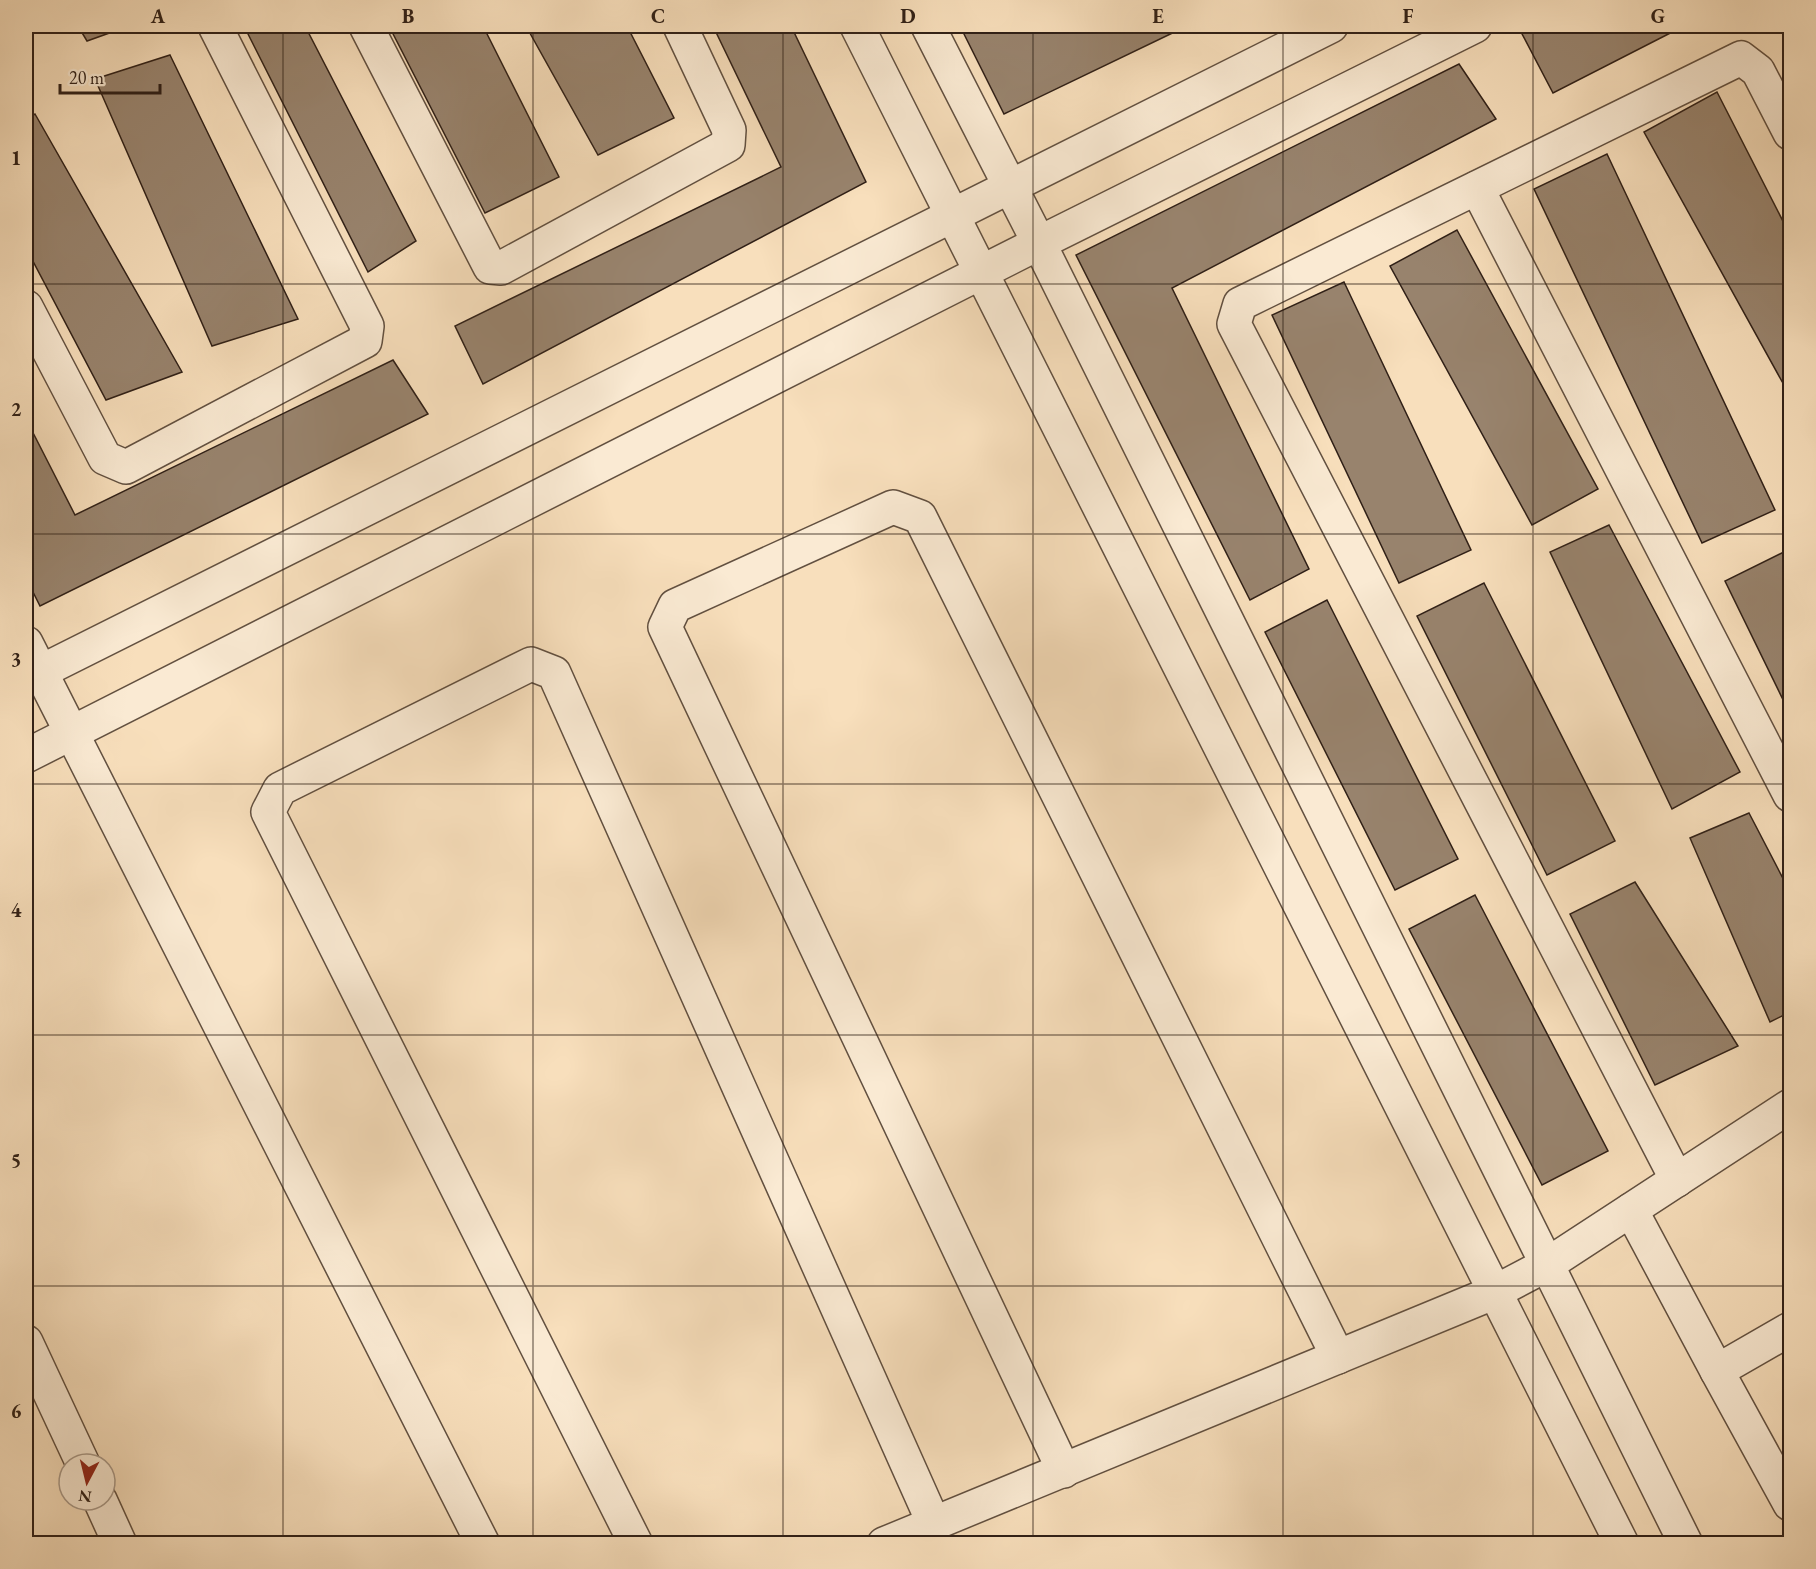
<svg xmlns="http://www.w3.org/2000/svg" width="1816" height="1569" viewBox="0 0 1816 1569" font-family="'EB Garamond',serif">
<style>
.building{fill:#98836d;stroke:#302017;stroke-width:1.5}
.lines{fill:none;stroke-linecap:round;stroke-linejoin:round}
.minor-casing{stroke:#625040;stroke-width:36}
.minor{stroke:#faead3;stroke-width:33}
.grid{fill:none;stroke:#302017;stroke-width:1.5;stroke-opacity:0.55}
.neatline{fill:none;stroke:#302017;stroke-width:2}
.grid-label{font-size:20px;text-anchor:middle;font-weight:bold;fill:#302017}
</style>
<rect width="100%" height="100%" fill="#f8dfbc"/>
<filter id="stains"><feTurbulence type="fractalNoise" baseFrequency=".00333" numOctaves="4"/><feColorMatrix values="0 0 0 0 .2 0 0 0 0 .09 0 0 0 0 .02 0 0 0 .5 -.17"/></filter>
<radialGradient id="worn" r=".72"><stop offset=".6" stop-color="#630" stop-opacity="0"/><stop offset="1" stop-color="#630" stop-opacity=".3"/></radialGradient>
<g class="building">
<polygon points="78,26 129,26 87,41"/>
<polygon points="244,26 305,26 416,241 368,272"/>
<polygon points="389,26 483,26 559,177 485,213"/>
<polygon points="526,26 627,26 674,118 598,155"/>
<polygon points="713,26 791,26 866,182 483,384 455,326 781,167"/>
<polygon points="960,26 1040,26 1043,33 1057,26 1187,26 1004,114"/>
<polygon points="1529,26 1684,26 1553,93 1520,30"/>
<polygon points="170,55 298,319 212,346 95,79"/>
<polygon points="1459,64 1496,119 1172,288 1309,569 1250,600 1076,255"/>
<polygon points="1717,92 1790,235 1790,396 1644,132"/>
<polygon points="35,114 182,372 106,400 26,248 26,119"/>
<polygon points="1607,154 1775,510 1702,543 1534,189"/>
<polygon points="1457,230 1598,489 1532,525 1390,266"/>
<polygon points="1344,282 1471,550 1399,583 1272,315"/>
<polygon points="393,360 428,414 40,606 26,578 26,419 75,515"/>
<polygon points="1609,525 1740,772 1672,809 1550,552"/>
<polygon points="1790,549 1790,714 1725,581"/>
<polygon points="1484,583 1615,841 1547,875 1417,616"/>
<polygon points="1327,600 1458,859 1395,890 1265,632"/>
<polygon points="1749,813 1790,892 1790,1012 1770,1022 1690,838"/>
<polygon points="1635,882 1738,1046 1655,1085 1570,914"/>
<polygon points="1475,895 1608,1151 1542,1185 1409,929"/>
</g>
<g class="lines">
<g class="minor-casing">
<g id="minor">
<polyline points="366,26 490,267 501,268 728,145 729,130 680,26"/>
<polyline points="857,26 1622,1544"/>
<polyline points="928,26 1039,243 1686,1544"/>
<polyline points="1477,188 1790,795"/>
<polyline points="26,307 105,458 126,467 365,341 367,326 215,26"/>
<polyline points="26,643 483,1544"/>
<polyline points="26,679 1331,26"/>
<polyline points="26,756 1039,243 1475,26"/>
<polyline points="1677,1180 1234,324 1240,304 1741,58 1758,71 1790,133"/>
<polyline points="1631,1210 1717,1371 1790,1329"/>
<polyline points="26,1342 83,1464"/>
<polyline points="1717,1371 1790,1504"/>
<polyline points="1064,1471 665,627 675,606 893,507 920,517 1338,1357"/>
<polyline points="100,1500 120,1544"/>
<polyline points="636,1544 268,812 280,789 531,664 554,673 934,1524"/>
<polyline points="884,1544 1495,1292 1548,1264 1790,1106"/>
</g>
</g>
<use href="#minor" class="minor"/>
</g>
<path class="grid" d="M283,26V1544M533,26V1544M783,26V1544M1033,26V1544M1283,26V1544M1533,26V1544M26,284H1790M26,534H1790M26,784H1790M26,1035H1790M26,1286H1790"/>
<rect width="1816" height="1569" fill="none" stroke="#f8dfbc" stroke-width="66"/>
<g transform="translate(87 1482) rotate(187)"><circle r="28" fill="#faead3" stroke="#a99988" stroke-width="1.5"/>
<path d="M0-4.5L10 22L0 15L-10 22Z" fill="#8f2418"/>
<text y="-9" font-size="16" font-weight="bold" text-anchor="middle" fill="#302017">N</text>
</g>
<path d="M60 84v9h100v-9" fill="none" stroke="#302017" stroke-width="3"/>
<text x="69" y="84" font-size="18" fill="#302017" stroke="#faead3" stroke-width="4.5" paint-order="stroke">20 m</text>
<rect x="33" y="33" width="1750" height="1503" class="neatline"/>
<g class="grid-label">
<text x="158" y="23">A</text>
<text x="408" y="23">B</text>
<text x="658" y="23">C</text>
<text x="908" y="23">D</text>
<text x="1158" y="23">E</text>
<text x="1408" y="23">F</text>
<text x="1658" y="23">G</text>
<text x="16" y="165">1</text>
<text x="16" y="416">2</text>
<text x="16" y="666">3</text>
<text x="16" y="917">4</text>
<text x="16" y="1167">5</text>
<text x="16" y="1418">6</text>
</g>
<rect width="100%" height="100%" filter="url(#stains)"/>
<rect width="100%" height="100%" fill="url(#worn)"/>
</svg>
